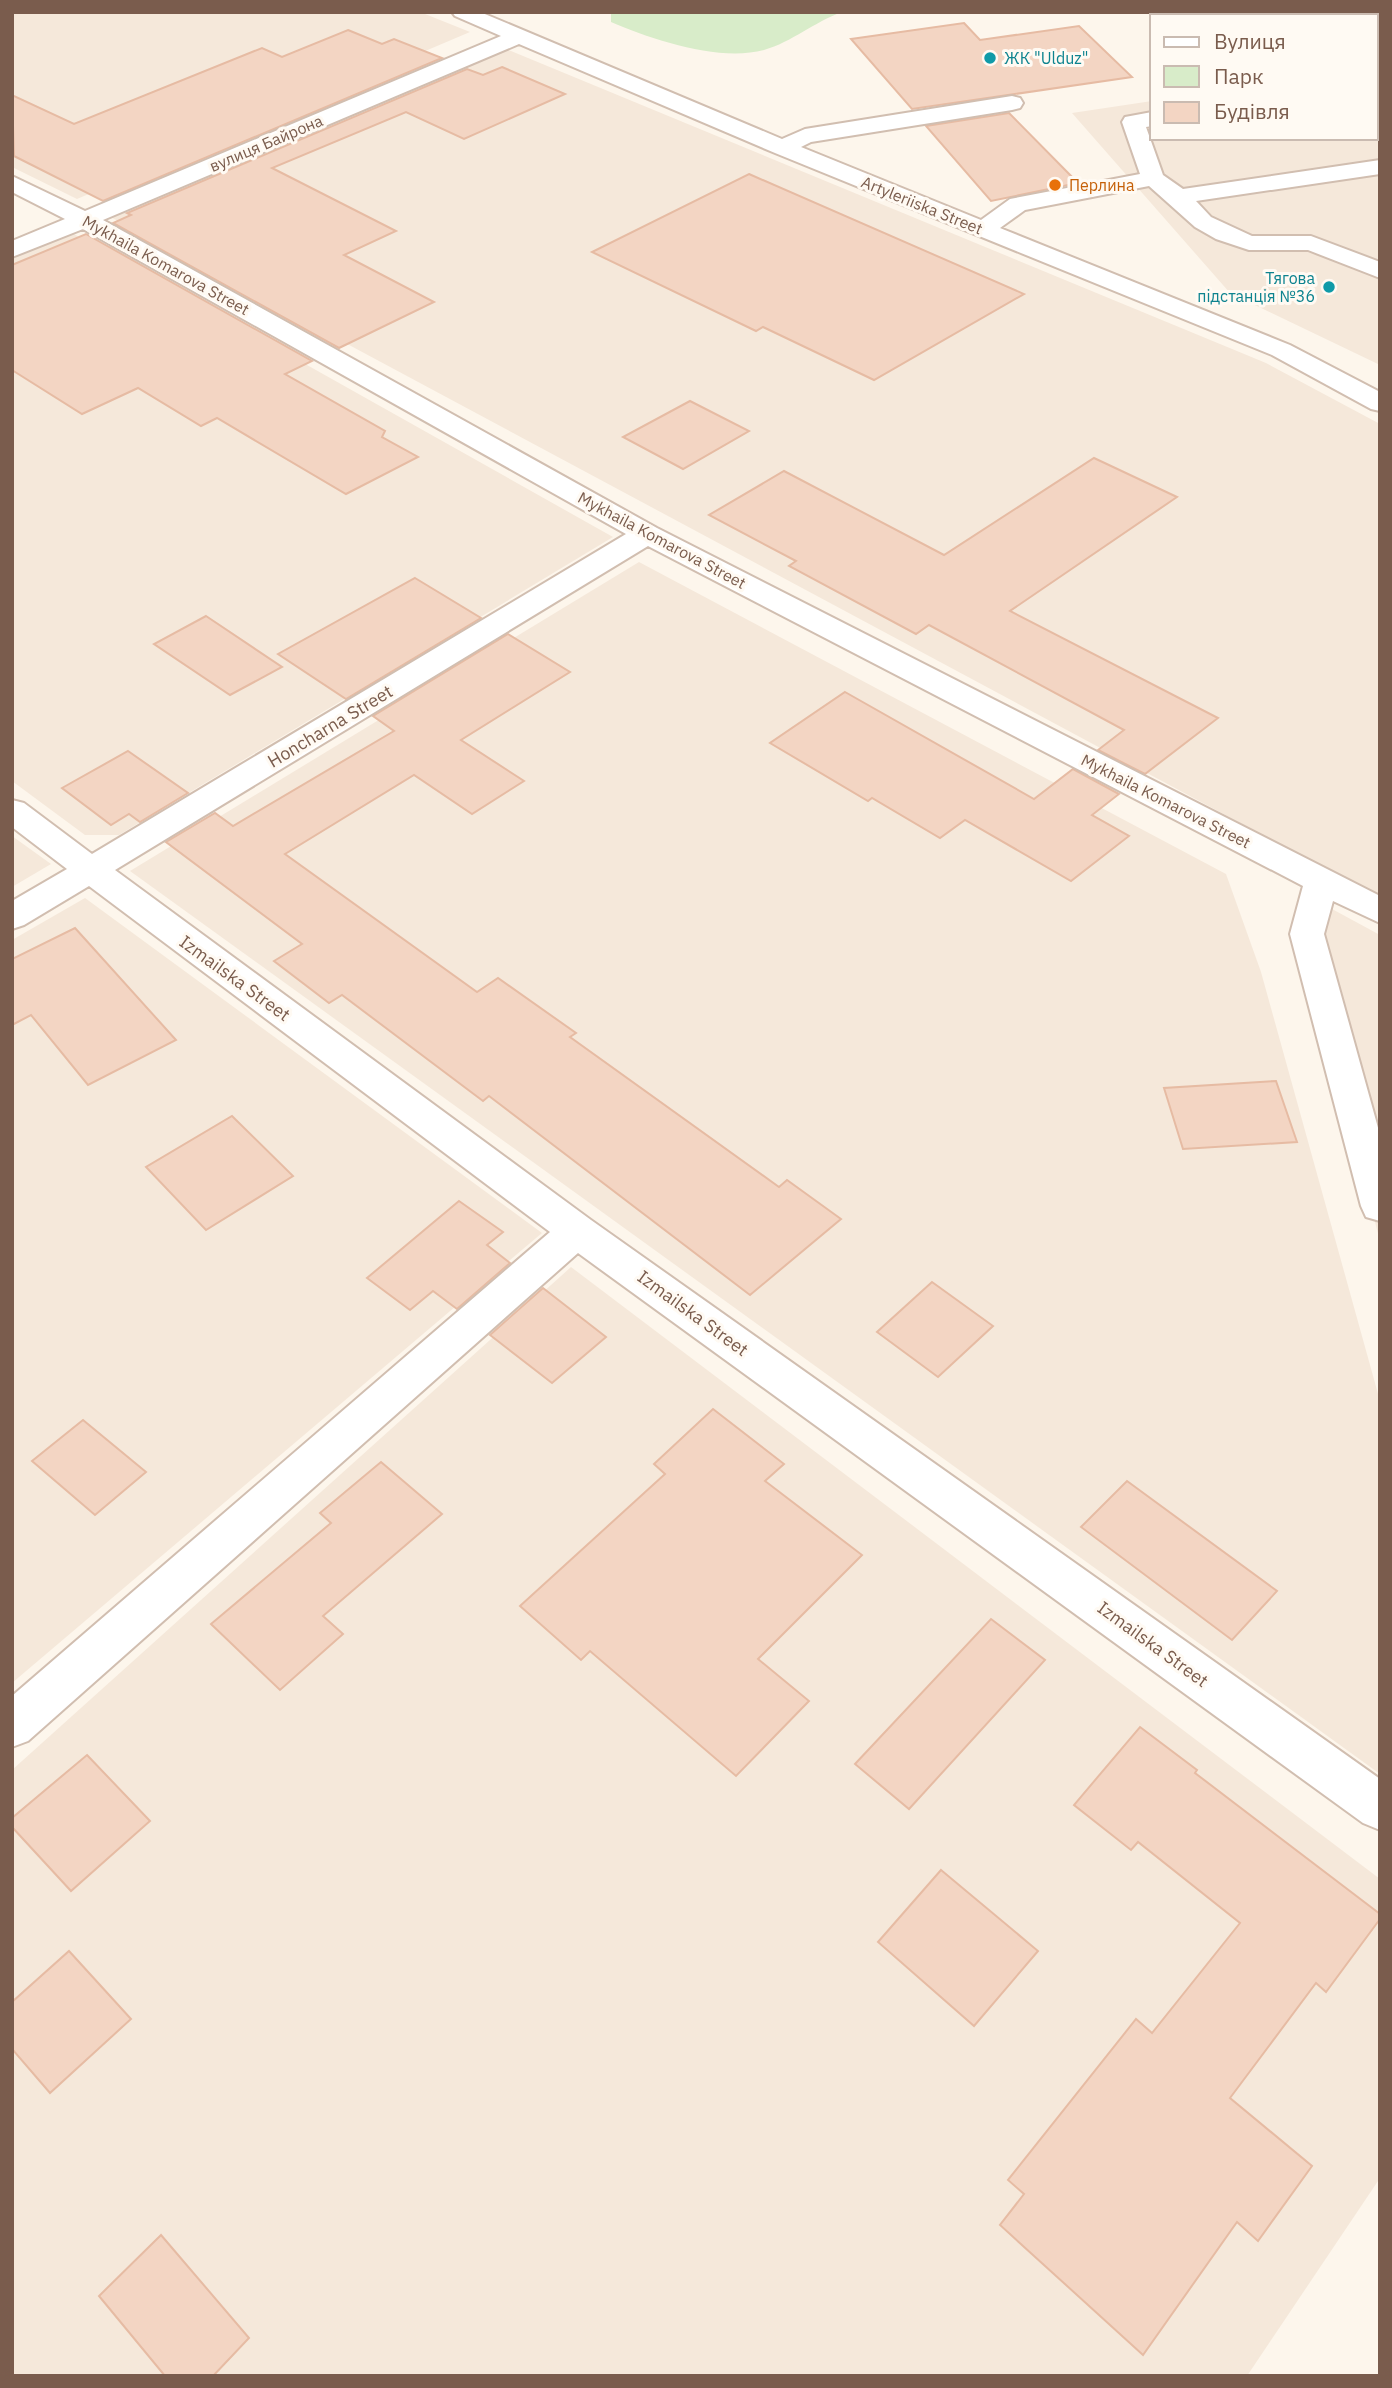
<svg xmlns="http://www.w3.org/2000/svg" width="1392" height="2388" viewBox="0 0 1392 2388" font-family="'IBM Plex Sans',sans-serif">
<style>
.residential{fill:#f5e8da}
.green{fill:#d8ecc9}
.building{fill:#f3d5c3;stroke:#e6bba3;stroke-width:2}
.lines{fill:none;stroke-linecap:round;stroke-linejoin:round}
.minor-casing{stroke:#d1beb0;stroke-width:4}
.minor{fill:#fff;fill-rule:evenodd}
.culture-dot{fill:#0f9aa8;stroke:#fffaf3;stroke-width:2.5}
.food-dot{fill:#e8710a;stroke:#fffaf3;stroke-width:2.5}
.labels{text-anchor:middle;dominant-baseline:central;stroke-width:6;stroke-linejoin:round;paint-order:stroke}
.far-culture-label{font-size:16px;fill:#0d838f;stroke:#fffaf3;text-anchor:start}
.far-street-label{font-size:16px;fill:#7a5c4d;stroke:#fffaf3}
.far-food-label{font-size:16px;fill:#c56008;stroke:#fffaf3;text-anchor:start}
.street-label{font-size:18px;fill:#7a5c4d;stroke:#fffaf3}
</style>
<rect width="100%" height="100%" fill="#fdf6ec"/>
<g class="residential">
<polygon points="12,12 420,12 470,32 77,199 12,167"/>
<polygon points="499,46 1266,363 1380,424 1380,898 105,214"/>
<polygon points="1380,65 1380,365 1230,293 1072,113 1152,101 1152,138 1376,138 1376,66"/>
<polygon points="65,229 613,537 119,835 85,835 12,781 12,251"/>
<polygon points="639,562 1226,874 1261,972 1380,1401 1380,1774 130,871"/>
<polygon points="12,836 51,864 12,887"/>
<polygon points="85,898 542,1233 12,1683 12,940"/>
<polygon points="1332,909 1380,935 1380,1241 1300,937"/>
<polygon points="571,1267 1380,1879 1380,2178 1247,2376 12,2376 12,1770"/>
</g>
<path class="green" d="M611,12H842C814,22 792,42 764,50C719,62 653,40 611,22Z"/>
<g class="building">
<polygon points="964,23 980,40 1079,26 1132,77 912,109 851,39"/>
<polygon points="348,30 382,44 394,39 442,58 103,201 14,156 12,95 74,124 262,48 282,57"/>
<polygon points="502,67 565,94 464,139 406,112 272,168 396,231 344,255 434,302 339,348 113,223 131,215 127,213 467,69 483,75"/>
<polygon points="1009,113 1078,183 991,201 926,126"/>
<polygon points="749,174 1024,294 874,380 763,327 756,331 592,252"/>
<polygon points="86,234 312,361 285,374 385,431 382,437 418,457 346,494 217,418 201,426 138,388 82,414 12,370 12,265"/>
<polygon points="690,401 749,431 683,469 623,437"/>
<polygon points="1094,458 1177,497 1010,611 1218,718 1145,774 1098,750 1124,730 929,625 916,634 789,566 796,561 709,515 784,471 944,555"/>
<polygon points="415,578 481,618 346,699 278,654"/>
<polygon points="206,616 282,667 230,695 154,644"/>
<polygon points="508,634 570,672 461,740 524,781 472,814 414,775 285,854 477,992 498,978 576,1033 570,1037 779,1187 787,1180 841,1219 750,1295 489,1096 483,1101 342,995 329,1003 274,961 302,944 166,842 215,813 233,826 394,731 373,716"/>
<polygon points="845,692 1034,799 1073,769 1119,794 1092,815 1129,836 1071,881 965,820 940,838 872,798 868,801 770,743"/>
<polygon points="128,751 188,793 140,822 129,814 111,825 62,788"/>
<polygon points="75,928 176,1040 88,1085 31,1015 12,1025 12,959"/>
<polygon points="1276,1081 1297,1142 1183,1149 1164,1088"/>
<polygon points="232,1116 293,1176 206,1230 146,1167"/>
<polygon points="459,1201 503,1232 487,1245 510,1263 457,1309 433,1291 410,1310 367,1278"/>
<polygon points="932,1282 993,1326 938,1377 877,1332"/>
<polygon points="543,1288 606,1337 552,1383 490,1335"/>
<polygon points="713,1409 784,1464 765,1481 862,1555 758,1659 809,1701 736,1776 590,1651 581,1660 520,1606 665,1474 654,1464"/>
<polygon points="83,1420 146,1472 95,1515 32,1461"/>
<polygon points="381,1462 442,1514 323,1616 343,1634 280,1690 211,1624 331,1523 320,1513"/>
<polygon points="1127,1481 1277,1591 1232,1640 1081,1527"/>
<polygon points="991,1619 1045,1660 909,1809 855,1764"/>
<polygon points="1140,1727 1197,1770 1195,1773 1380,1914 1380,1919 1326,1992 1316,1983 1230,2098 1312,2166 1258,2241 1237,2222 1143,2355 1000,2225 1024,2194 1008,2180 1136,2019 1152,2033 1240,1923 1138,1842 1131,1850 1074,1805"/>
<polygon points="87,1755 150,1821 71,1891 12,1827 12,1818"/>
<polygon points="941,1870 1038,1951 974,2026 878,1942"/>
<polygon points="69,1951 131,2019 50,2093 12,2049 12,2002"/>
<polygon points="161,2235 249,2338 213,2376 165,2376 99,2296"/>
</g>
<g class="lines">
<g class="minor-casing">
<g id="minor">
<polygon points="452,12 480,12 782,139 805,129 1012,96 1020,98 1023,103 1020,108 1012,110 811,142 801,147 981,220 1010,199 1140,174 1122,122 1125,117 1152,112 1152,126 1146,127 1163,175 1183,189 1380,160 1380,174 1196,201 1211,217 1252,236 1311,236 1380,262 1380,278 1308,250 1249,250 1216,239 1195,227 1149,186 1025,210 1000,228 1290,345 1380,392 1380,411 1371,409 1272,355 775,153 519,44 103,220 657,528 1380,896 1380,923 1333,901 1324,934 1380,1135 1380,1221 1366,1217 1361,1206 1290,934 1303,886 648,546 115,870 591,1220 1380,1779 1380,1830 1363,1823 578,1253 28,1741 12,1747 12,1696 550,1232 89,886 24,925 12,929 12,901 67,869 12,827 12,800 24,803 92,854 626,534 83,229 12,257 12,241 65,219 12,192 12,176 85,211 501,36 455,16"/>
<polygon points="1376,78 1380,78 1380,91 1376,92"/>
</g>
</g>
<use href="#minor" class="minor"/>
</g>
<g class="culture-dot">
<circle cx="990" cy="58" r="7"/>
<circle cx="1329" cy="287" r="7"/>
</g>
<circle class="food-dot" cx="1055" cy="185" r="7"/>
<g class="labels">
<g class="far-culture-label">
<text x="1004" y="58">ЖК "Ulduz"</text>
<text x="1315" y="278" text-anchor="end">Тягова<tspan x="1315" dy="18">пiдстанцiя №36</tspan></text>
</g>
<g class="far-street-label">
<text transform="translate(266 143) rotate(-23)">вулиця Байрона</text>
<text transform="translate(922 205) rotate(22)">Artyleriiska Street</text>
<text transform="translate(166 265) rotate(29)">Mykhaila Komarova Street</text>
<text transform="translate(662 540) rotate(28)">Mykhaila Komarova Street</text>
<text transform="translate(1166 801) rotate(27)">Mykhaila Komarova Street</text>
</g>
<g class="far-food-label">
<text x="1069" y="185">Перлина</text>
</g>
<g class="street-label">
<text transform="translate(330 726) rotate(-31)">Honcharna Street</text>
<text transform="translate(235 978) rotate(36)">Izmailska Street</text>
<text transform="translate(693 1313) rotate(36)">Izmailska Street</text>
<text transform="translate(1153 1644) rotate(36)">Izmailska Street</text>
</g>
</g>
<rect width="1392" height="2388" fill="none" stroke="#7a5c4d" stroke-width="28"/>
<rect x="1150" y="14" width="228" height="126" fill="#fffaf3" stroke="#cabbb1" stroke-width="2"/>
<rect x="1164" y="37" width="35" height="10" fill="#ffffff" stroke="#cabbb1" stroke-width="2"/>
<text x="1214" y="49" font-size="21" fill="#7a5c4d">Вулиця</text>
<rect x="1164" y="66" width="35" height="21" fill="#d8ecc9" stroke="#cabbb1" stroke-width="2"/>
<text x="1214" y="84" font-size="21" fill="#7a5c4d">Парк</text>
<rect x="1164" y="102" width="35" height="21" fill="#f3d5c3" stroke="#cabbb1" stroke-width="2"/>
<text x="1214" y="119" font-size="21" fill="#7a5c4d">Будівля</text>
</svg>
